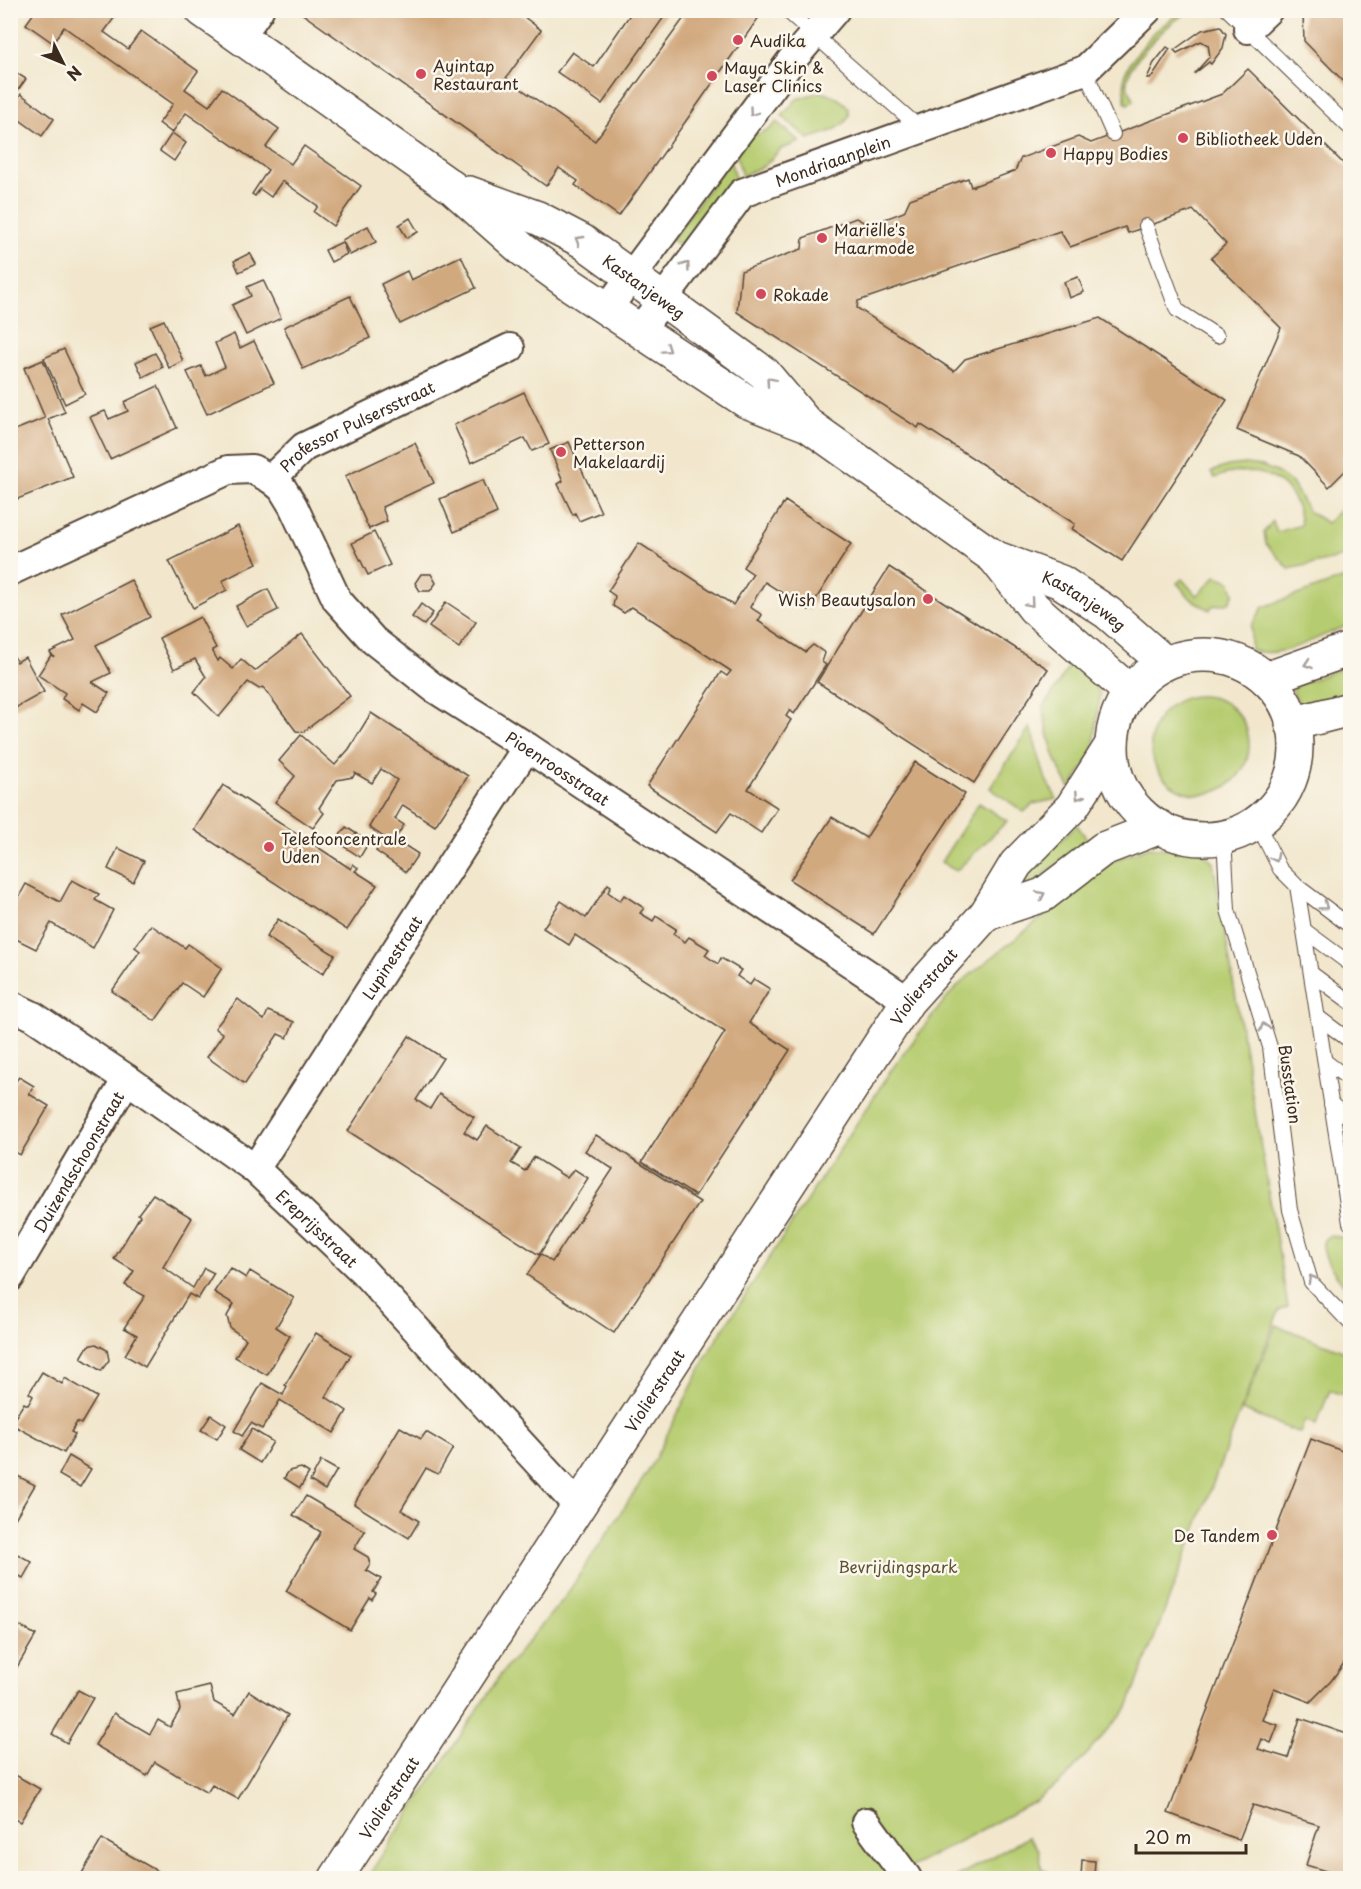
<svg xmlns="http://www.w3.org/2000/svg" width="1361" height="1889" viewBox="0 0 1361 1889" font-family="'Playpen Sans',sans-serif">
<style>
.green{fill:#b6cc70;stroke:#787b47;stroke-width:1.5}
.building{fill:#d1a97f}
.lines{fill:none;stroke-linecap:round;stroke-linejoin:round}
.lane-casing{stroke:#564638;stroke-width:16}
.street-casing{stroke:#564638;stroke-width:32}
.secondary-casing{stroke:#564638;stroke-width:36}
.lane{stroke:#fff;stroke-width:14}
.street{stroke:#fff;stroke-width:28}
.secondary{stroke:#fff;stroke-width:33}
.oneway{stroke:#a79f9a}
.poi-dot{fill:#d1495b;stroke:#fbf7ec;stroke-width:2}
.labels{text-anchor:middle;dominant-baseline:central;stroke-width:5;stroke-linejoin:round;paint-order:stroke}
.poi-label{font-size:16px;fill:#3b2a1e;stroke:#fbf7ec;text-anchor:start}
.street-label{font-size:16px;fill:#3b2a1e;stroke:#fbf7ec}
.park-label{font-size:16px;fill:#5a5232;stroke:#fbf7ec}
</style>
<rect width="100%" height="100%" fill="#fbf7ec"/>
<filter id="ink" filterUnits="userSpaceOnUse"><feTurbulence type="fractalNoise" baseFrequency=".0167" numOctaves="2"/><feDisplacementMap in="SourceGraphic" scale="12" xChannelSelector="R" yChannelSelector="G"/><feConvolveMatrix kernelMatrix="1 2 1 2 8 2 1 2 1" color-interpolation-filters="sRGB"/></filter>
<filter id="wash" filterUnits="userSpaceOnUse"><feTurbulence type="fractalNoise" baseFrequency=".008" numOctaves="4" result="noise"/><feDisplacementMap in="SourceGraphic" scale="24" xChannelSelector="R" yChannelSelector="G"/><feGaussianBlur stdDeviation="1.35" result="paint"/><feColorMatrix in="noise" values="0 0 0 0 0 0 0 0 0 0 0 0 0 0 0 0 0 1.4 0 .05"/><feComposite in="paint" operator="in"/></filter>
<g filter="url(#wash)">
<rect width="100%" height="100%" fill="#f2e7cd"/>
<g class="green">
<path d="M1217,11C1209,13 1198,11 1189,13C1172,17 1129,62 1127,81C1126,91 1133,93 1134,101L1128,104L1125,102L1124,76L1130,63L1153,33L1180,12Z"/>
<path d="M820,92C833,94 862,107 843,124C835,132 819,135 808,139L782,116L797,99Z"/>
<polygon points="777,122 800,142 781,149 764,166 742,176 736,154 749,138 771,128"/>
<polygon points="730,159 736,182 686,250 672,240"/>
<path d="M1245,464L1262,466L1278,473L1292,483L1309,512L1327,523L1350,500V556L1289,569L1266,544L1264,532L1273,521L1277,532L1301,525C1297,478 1255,461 1215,478L1211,472L1228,466Z"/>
<polygon points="1216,576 1230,581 1234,593 1229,603 1212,606 1210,610 1192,600 1177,583 1182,579 1197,596"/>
<path d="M1350,576V625C1321,634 1282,661 1251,650V626L1263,607Z"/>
<path d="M1073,660L1088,673L1100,694L1093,754L1070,788C1054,763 1048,737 1043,708Z"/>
<polygon points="1350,665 1350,694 1301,708 1293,692 1295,686"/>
<circle cx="1200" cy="745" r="49"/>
<polygon points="1030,727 1046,780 1057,799 1033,804 1024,812 990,788"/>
<polygon points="979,803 1007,821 956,871 941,862"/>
<polygon points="1077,825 1089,842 1028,886 1020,878"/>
<polygon points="1149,847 1202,852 1213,862 1288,1307 1279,1310 1128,1707 1066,1778 1034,1802 890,1878 367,1878 501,1674 565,1597 649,1470 711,1348 892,1069 947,997 965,979 1114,860"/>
<path d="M1329,1236L1341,1237L1350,1245V1293C1340,1279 1321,1260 1323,1242Z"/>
<polygon points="1276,1325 1350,1354 1350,1398 1330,1390 1316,1425 1305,1420 1300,1433 1242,1410"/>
<polygon points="1028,1837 1039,1850 1042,1869 1052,1874 1054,1878 954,1878"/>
</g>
<g id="blocks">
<g class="building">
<polygon points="36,10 112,10 117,14 104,32 128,49 141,31 198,71 185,89 209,106 222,88 279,129 266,147 278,155 291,164 304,146 361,186 333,226 314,212 318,206 282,181 271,197 260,189 255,196 252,194 268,170 186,113 172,133 159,123 173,104 64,27 53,43 26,24"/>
<polygon points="297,10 515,10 541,30 506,78 595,141 684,18 672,10 764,10 619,216 575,185 578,181 559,168 546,186"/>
<polygon points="633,10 669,10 602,104 557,72 572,52 594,67"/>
<polygon points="1307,10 1350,10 1350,88 1304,41 1303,14"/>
<polygon points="1220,26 1226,34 1223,48 1211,64 1209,62 1194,74 1210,56 1208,45 1201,41 1177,53 1174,50 1202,30"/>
<polygon points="1167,47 1170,49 1151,78 1147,78 1154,63"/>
<polygon points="10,69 26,79 10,101"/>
<polygon points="1248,69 1349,169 1350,167 1350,466 1329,487 1299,456 1237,430 1281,328 1211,258 1226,244 1193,210 1128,233 1125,227 1070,247 1060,231 858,301 857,308 954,371 965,359 1100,318 1227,400 1122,561 1072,529 1075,524 920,424 918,428 737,312 741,271 802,249 803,238 856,218 869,225 904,212 910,199 968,178 971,187 1015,171 1021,158 1078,137 1091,143 1222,94"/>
<polygon points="21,94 54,119 42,136 10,113 10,108"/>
<polygon points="172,133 186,143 174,161 160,151"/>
<polygon points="410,218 418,232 407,238 399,225"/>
<polygon points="368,226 376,242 350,255 342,240"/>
<polygon points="342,242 347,254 331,262 325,250"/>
<polygon points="250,253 256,264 239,272 234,261"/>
<polygon points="461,256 476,288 400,324 381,284 407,271 411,280"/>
<polygon points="1078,277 1084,292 1069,298 1064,282"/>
<polygon points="263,280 281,318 246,335 232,305 251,296 247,287"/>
<polygon points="350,296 370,338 303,369 284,327"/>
<polygon points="164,320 183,361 169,368 150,326"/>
<polygon points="234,334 240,348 254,341 274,383 207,414 187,372 201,366 206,376 225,367 215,343"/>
<polygon points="64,349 85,394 65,404 44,358"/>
<polygon points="155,353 163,367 143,377 136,362"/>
<polygon points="43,360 65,412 48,419 73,477 10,502 10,432 45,418 24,368"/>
<polygon points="158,386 177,428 110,459 90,417 105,411 109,419 128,411 124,402"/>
<polygon points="524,392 549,444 532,451 525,438 471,463 454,425"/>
<polygon points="569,442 601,512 579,521 575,513 573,515 558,484 563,481 550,450"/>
<polygon points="415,443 434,483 382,507 387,521 369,529 345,476"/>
<polygon points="483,480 497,513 454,532 440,499"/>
<polygon points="785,501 851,544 809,610 765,582 750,607 762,615 758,621 805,652 813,645 825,653 822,662 826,665 794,714 790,710 786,716 791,720 748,789 778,808 761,833 731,813 717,832 647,786 721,672 727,676 731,671 632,607 624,613 613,606 615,596 608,591 639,543 733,605 753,574 743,567"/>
<polygon points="238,526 257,563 222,581 227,590 193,608 169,561"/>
<polygon points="374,532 390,565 368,575 352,543"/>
<polygon points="889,567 1048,669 974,783 817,682"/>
<polygon points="421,574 431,574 436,583 430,591 420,591 415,583"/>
<polygon points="131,580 150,617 96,645 111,673 92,682 109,693 97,712 83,703 79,710 62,699 65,693 38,675 51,655 54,657 50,652 75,640 62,615"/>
<polygon points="268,589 278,610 246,626 236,606"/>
<polygon points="446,602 476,622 459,648 429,627"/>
<polygon points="421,604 433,613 424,625 412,617"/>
<polygon points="200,617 216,648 212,650 218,661 220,658 233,669 241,659 255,671 302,634 350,696 303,732 296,731 263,687 259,689 248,682 219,717 194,692 206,677 195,659 174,669 159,638"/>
<polygon points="10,650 17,662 25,657 44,692 10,711"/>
<polygon points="371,713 468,776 435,826 403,805 395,819 404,825 395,839 418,854 406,872 376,851 385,838 369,827 397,780 381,769 372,783 355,773 353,777 337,780 319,808 324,813 313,828 275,802 295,776 279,761 301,735 335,765 349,749"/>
<polygon points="915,762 965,794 874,934 790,880 832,817 866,838"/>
<polygon points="223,785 351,869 353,864 358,868 355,871 377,885 347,930 194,830"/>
<polygon points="346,827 369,842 360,857 336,841"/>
<polygon points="118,848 144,861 133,882 108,869"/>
<polygon points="72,880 99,894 95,900 113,910 93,948 51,923 36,949 10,936 10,913 26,884 60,902"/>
<polygon points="608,884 611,886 608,892 620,901 624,895 644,908 640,913 653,921 656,916 676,929 673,934 685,942 689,937 709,949 705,955 718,964 721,958 741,970 737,976 750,985 754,979 770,989 749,1023 790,1050 695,1196 642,1162 725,1032 575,935 569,945 543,928 561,901 586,918"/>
<polygon points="278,919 335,955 323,974 266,937"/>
<polygon points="151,925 185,948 188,944 222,968 203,997 182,983 155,1021 112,991 140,951 135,947"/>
<polygon points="238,999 264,1020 268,1011 294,1022 287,1038 278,1034 245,1084 207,1057 223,1034 215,1028"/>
<polygon points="409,1036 443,1058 416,1100 430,1109 439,1094 474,1117 464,1132 477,1140 487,1126 521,1148 511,1163 525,1171 534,1157 567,1178 574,1169 588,1178 539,1255 348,1131"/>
<polygon points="19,1077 34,1086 29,1094 49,1106 20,1155 10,1149 10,1083 13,1085"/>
<polygon points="596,1135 700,1202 614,1333 527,1275 541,1254 552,1262 613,1169 585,1151"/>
<polygon points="153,1194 192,1218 163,1267 193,1288 204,1268 214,1273 198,1299 189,1294 145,1367 125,1355 137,1335 124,1328 145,1296 125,1285 134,1271 114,1259 140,1216 138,1214"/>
<polygon points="230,1268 246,1278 250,1271 294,1298 276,1327 290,1336 267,1375 235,1357 246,1339 230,1328 227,1316 234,1304 214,1292"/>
<polygon points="316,1333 351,1355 326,1397 347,1411 334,1433 280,1400 262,1429 251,1423 242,1436 234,1431 262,1383 283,1395 287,1386 285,1385"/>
<polygon points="96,1344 107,1350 109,1360 101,1371 81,1358 88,1346"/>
<polygon points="42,1372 62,1384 65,1378 97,1397 81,1424 77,1422 71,1432 75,1434 64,1453 11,1424 24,1403 28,1405 33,1396 29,1393"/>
<polygon points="211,1415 226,1425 217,1439 201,1430"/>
<polygon points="400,1427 421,1439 426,1432 453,1448 438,1474 426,1468 401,1510 419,1521 409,1538 354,1504"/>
<polygon points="252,1429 273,1442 260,1463 239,1450"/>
<polygon points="1311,1439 1350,1454 1350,1655 1331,1681 1310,1702 1274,1688 1262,1720 1278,1725 1271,1743 1262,1739 1258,1749 1288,1758 1300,1718 1350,1735 1349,1878 1306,1865 1319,1825 1253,1805 1239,1840 1168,1813"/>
<polygon points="69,1456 91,1469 80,1487 59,1475"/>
<polygon points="321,1461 337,1470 325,1490 310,1481"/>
<polygon points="301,1468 309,1473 300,1488 284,1478 289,1471"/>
<polygon points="10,1472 35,1485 10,1527"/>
<polygon points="306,1496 365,1531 354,1549 368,1557 370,1564 366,1570 381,1579 373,1592 376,1594 372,1600 370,1598 350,1630 286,1591 321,1532 293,1515"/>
<polygon points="10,1550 32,1562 23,1578 10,1571"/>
<polygon points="18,1625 36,1635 10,1679 10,1630 14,1632"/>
<polygon points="210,1686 214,1702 235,1714 249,1691 288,1715 238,1799 212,1785 207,1793 155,1762 147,1776 95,1745 114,1713 150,1734 158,1720 170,1727 180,1710 177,1694"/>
<polygon points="78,1690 93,1698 67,1743 52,1734"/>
<polygon points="10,1772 40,1789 20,1822 10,1817"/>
<polygon points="102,1839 169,1878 88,1878 81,1875"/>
<polygon points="1082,1860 1095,1861 1094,1878 1081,1878"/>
</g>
</g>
</g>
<g filter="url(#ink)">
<use href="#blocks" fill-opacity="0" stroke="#564638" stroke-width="1.5"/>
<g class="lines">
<g class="lane-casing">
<g id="lane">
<polyline points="786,10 922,130"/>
<polyline points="1228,10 1350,128"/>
<polyline points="1085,70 1113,134"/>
<polyline points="1146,226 1177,310 1217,336"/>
<polyline points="1258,825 1280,869 1297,886 1350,926"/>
<polyline points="1224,837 1228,910 1270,1047 1290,1210 1311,1282 1350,1323"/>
<polyline points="1297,886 1350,1223"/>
<polyline points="1304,930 1350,964"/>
<polyline points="1311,973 1350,1002"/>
<polyline points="1318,1017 1350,1041"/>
<polyline points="1325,1061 1350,1080"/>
<polyline points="1331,1104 1350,1118"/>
</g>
</g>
<g class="street-casing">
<g id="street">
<polyline points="1248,29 1268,10"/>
<polyline points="240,37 259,10"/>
<polyline points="607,309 791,61 835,10"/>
<path id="s1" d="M640,330L742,193L1085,70L1147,10"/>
<path id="s2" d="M271,479L282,488L293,506L337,600L373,640L434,688L527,747L908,1001"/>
<path id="s3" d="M10,571L228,470L252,469L271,479L304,447L510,348"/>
<path id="s4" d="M10,1005L33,1016L127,1079L255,1169L363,1271L577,1505"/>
<path id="s5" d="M255,1169L527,747"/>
<path id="s6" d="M10,1277L127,1079"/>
<polyline points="866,1822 907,1878"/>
</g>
</g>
<g class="secondary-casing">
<g id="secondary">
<path id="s7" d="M202,10L453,188L523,250L571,285L746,401L808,425L994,557L1061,582L1108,613L1165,663"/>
<path id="s8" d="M469,193L538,218L582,241L764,373L806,423"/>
<polyline points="994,557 1034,608 1129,691"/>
<circle cx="1204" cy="747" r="92"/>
<polyline points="1266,679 1350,649"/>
<polyline points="1292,724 1350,709"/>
<polyline points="986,914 1043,895 1103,849 1160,827"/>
<path id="s9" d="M336,1878L908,1001L986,914L1016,864L1072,807L1111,746"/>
</g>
</g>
<use href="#lane" class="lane"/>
<use href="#street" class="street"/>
<use href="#secondary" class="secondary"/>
</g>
<defs><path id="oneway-chevron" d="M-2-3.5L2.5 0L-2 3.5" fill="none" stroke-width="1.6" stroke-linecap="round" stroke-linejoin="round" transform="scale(1.5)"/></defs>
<g class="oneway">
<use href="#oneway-chevron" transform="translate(753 112) rotate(126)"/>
<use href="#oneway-chevron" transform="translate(579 240) rotate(-149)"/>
<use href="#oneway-chevron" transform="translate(686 266) rotate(-53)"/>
<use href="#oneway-chevron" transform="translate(667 349) rotate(34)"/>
<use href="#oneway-chevron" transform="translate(770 381) rotate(-131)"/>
<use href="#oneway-chevron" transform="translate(1030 603) rotate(49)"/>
<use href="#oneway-chevron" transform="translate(1308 664) rotate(161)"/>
<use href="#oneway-chevron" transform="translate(1079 796) rotate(123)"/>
<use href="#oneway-chevron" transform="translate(1275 858) rotate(63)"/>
<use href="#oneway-chevron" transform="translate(1041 895) rotate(-26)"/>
<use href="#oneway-chevron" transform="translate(1324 906) rotate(37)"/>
<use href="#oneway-chevron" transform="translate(1264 1027) rotate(-107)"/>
<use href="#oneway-chevron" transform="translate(1312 1279) rotate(-118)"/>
</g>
</g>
<g class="poi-dot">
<circle cx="738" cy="40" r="6"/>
<circle cx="421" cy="74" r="6"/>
<circle cx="712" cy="76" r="6"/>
<circle cx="1183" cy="138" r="6"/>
<circle cx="1051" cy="153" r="6"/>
<circle cx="822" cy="238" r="6"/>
<circle cx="761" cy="294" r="6"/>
<circle cx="561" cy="452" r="6"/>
<circle cx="928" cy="599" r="6"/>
<circle cx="269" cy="847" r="6"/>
<circle cx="1272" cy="1535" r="6"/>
</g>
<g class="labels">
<g class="poi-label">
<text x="750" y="40">Audika</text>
<text x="433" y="65">Ayintap<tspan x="433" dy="18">Restaurant</tspan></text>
<text x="724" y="67">Maya Skin &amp;<tspan x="724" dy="18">Laser Clinics</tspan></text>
<text x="1195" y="138">Bibliotheek Uden</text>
<text x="1063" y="153">Happy Bodies</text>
<text x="834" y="229">Mariëlle's<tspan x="834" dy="18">Haarmode</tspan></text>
<text x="773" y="294">Rokade</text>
<text x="573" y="443">Petterson<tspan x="573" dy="18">Makelaardij</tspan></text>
<text x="916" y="599" text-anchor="end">Wish Beautysalon</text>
<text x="281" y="838">Telefooncentrale<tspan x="281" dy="18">Uden</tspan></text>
<text x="1260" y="1535" text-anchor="end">De Tandem</text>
</g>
<g class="street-label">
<text stroke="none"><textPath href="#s1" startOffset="267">Mondriaanplein</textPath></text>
<text stroke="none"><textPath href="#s8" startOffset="200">Kastanjeweg</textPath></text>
<text stroke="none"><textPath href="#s3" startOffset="388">Professor Pulsersstraat</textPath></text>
<text stroke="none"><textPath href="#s7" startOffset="1066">Kastanjeweg</textPath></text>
<text stroke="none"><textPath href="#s2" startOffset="418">Pioenroosstraat</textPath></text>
<text stroke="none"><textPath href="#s5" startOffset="252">Lupinestraat</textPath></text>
<text stroke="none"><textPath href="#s9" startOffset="1068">Violierstraat</textPath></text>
<text transform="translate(1291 1084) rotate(82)">Busstation</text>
<text stroke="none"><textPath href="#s6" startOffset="134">Duizendschoonstraat</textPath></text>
<text stroke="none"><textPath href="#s4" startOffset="381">Ereprijsstraat</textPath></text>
<text stroke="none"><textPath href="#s9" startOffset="582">Violierstraat</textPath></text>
<text stroke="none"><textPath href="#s9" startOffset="96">Violierstraat</textPath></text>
</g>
<g class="park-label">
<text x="898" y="1566">Bevrijdingspark</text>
</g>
</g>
<rect width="1361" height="1889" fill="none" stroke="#fbf7ec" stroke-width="36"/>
<g transform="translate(63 63) rotate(133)" stroke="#fbf7ec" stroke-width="4.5" paint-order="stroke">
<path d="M0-4.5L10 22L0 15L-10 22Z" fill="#3b2a1e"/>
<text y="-9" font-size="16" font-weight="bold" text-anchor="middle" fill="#3b2a1e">N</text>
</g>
<path d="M1136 1844v9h110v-9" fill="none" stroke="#3b2a1e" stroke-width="3"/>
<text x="1145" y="1844" font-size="18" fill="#3b2a1e" stroke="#fbf7ec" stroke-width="4.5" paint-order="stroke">20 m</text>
</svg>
